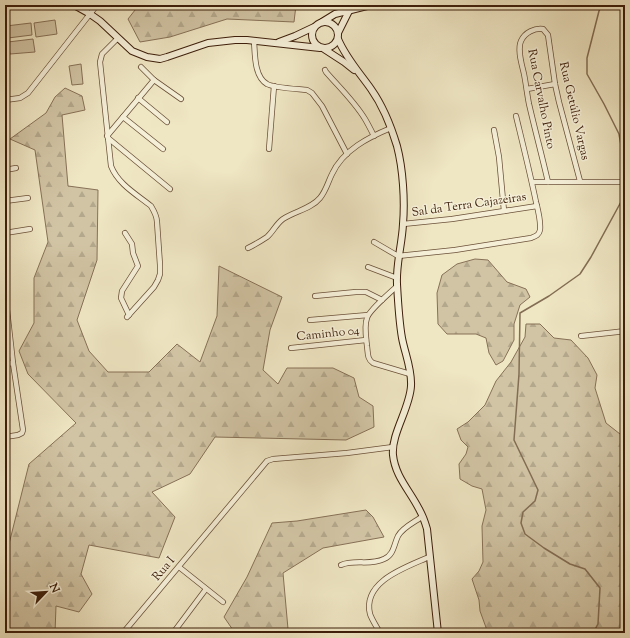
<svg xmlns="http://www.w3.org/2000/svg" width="630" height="638" viewBox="0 0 630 638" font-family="'Sorts Mill Goudy',serif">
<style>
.forest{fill:url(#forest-firs);stroke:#877157}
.pitch{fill:#d1c4a4;stroke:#877157}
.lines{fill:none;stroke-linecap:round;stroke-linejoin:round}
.stream{stroke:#836d53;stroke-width:1.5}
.street-casing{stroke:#6a5038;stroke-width:6}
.secondary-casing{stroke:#3d1e0a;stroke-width:8}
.street{stroke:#f5efd8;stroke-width:4.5}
.secondary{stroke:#f5efd8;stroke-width:6}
.labels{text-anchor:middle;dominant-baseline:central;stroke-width:3;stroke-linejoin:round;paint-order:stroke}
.street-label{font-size:12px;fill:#3d1e0a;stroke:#f5efd8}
</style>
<defs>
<pattern id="forest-firs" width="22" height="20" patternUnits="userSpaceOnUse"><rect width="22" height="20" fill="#d1c4a4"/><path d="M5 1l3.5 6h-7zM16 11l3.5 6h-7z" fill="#b4a88c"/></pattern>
</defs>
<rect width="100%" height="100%" fill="#efe6c3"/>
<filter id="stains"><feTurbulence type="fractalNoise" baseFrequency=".005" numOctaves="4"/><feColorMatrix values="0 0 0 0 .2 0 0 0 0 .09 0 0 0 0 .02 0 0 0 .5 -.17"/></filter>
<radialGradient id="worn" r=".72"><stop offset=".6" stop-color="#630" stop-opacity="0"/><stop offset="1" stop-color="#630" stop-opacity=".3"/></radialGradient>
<g class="forest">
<polygon points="139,5 296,5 294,22 227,19 170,37 140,42 128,19"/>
<polygon points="65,88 82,96 85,110 62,115 68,186 98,190 97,260 77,320 89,351 108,372 149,372 177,344 200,362 217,316 219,266 282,297 270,330 263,370 278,384 287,368 333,368 354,378 359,397 373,406 374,427 346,440 215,437 190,474 152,492 175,517 159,558 89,545 81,574 92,594 79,612 56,606 55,633 5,633 5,560 29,464 76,423 28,374 19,351 34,323 34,278 48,242 35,150 10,139 46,113 55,97"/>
<polygon points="475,259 488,260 507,282 526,289 530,297 520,305 514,324 514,340 503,361 496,365 489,353 486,338 476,334 447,334 438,324 437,293 442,275 457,264"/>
<polygon points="526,324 540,324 554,338 571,340 588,358 597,375 595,388 606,423 620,434 625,432 625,633 488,633 480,611 479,600 472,579 479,571 483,562 482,526 486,510 482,489 472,486 460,479 459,464 466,454 468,447 461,440 457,429 468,422 485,405 496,381 511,362 525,337"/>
<polygon points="366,510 373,517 384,537 323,548 283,573 288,629 291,633 235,633 224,617 247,577 272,523 297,521"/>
</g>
<g class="pitch">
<polygon points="55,20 57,34 36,37 34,23"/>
<polygon points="31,23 32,35 8,38 6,26"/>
<polygon points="33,39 35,52 10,54 8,42"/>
<polygon points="81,64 83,84 72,85 69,66"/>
</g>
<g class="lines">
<g class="stream">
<polyline points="602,5 599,11 587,58 587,74 604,104 619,134 625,167"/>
<polyline points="593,633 598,624 600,588 585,569 570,564 544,548 525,534 521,523 523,512 535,501 538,490 514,440 519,374 520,313 549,296 580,274 591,257 622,200"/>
</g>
<g class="street-casing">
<g id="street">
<path d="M118,38L102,54L100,62L111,166C118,184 136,194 151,206C154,211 157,216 157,222L160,265V274L158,280L154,287L127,317"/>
<path d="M254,41C255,53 254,77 267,84C274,88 298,89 307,90L312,93L322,106L347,154"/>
<polyline points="141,67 154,80 181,99"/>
<path d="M325,70L326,72C339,87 354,101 365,119C368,124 371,130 374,136"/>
<polyline points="527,89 555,84"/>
<polyline points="138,98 167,122"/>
<polyline points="5,100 20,98 28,93 97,5"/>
<polyline points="123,117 163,149"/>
<polyline points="494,130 499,157 504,211"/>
<polyline points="107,136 154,80"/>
<polyline points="108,138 170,189"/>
<polyline points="269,149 274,86"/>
<polyline points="5,170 16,168"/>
<polyline points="532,182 625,182"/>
<path d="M548,182C542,156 535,130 529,104C527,94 526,84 524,74C522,65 517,50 521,41C525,32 535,28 543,29L548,35L555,84L559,102L580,181"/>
<polyline points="5,201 28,198"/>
<polyline points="403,224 452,219 537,206"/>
<polyline points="5,233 30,229"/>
<polyline points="125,233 132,244 133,253 138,266 122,291 121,298 129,315"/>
<path d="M374,242L398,256L455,250L531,238C536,236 539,235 540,230C541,221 538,210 536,202C530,173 523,145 516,116"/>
<path d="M248,248C254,245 261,241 267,237C273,232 276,224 283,219C295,211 311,209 320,198C326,191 328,182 332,174C343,150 369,137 391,128"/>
<polyline points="368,267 397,278"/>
<path d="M397,286C390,293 369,310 367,318C364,326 366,337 367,346C368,353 367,359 373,363L410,374"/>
<polyline points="5,292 13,363 23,430 22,433 18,435 5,437"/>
<polyline points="315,296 356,292 366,292 382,300"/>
<polyline points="310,320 368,315"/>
<polyline points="581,336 617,332 625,331"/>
<polyline points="291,348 366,340"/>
<polyline points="5,364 13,363"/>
<path d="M341,565C355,559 370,566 384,559C394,555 394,544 398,536C403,527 415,522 423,516"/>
<polyline points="179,567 223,602"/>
<polyline points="123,633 267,461 273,459 347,453 393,447"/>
<polyline points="173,633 206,589"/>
<path d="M380,633C377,627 372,620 370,614C362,581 407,567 429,557"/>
</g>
</g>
<g class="secondary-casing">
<g id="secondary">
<polyline points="74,5 90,14 100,21 132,51 147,57 160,59 167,57 208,43 235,40 247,40 320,48"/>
<circle cx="325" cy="35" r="13"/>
<polyline points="322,22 335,14 371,5"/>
<polyline points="338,33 349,11"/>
<path d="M338,39C346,58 359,72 371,89C383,106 391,126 397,146C403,169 405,201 403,224C402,245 396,263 397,284C398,302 399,321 402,338C405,354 412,369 411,386C410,408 391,434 393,455C395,476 410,491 419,509C423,516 425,522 427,529L438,633"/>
<polyline points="279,42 295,36 314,27"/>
<polyline points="324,49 344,62 354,70"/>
</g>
</g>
<use href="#street" class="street"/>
<use href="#secondary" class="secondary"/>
</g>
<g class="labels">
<g class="street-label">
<text transform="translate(541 99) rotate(79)">Rua Carvalho Pinto</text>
<text transform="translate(574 111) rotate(77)">Rua Getúlio Vargas</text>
<text transform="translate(469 205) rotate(-8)">Sal da Terra Cajazeiras</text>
<text transform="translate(328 334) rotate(-6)">Caminho 04</text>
<text transform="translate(164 569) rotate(-50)">Rua I</text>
</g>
</g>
<rect width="630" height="638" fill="none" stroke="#efe6c3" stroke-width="20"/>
<rect x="6" y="6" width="618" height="626" fill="none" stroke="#3d1e0a" stroke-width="2"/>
<rect x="10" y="10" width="610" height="618" fill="none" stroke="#3d1e0a"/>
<g transform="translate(46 592) rotate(65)" stroke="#f5efd8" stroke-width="3" paint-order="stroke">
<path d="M0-3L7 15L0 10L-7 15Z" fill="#3d1e0a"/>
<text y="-6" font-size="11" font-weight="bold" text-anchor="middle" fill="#3d1e0a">N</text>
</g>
<rect width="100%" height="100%" filter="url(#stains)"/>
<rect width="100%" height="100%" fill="url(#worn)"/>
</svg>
